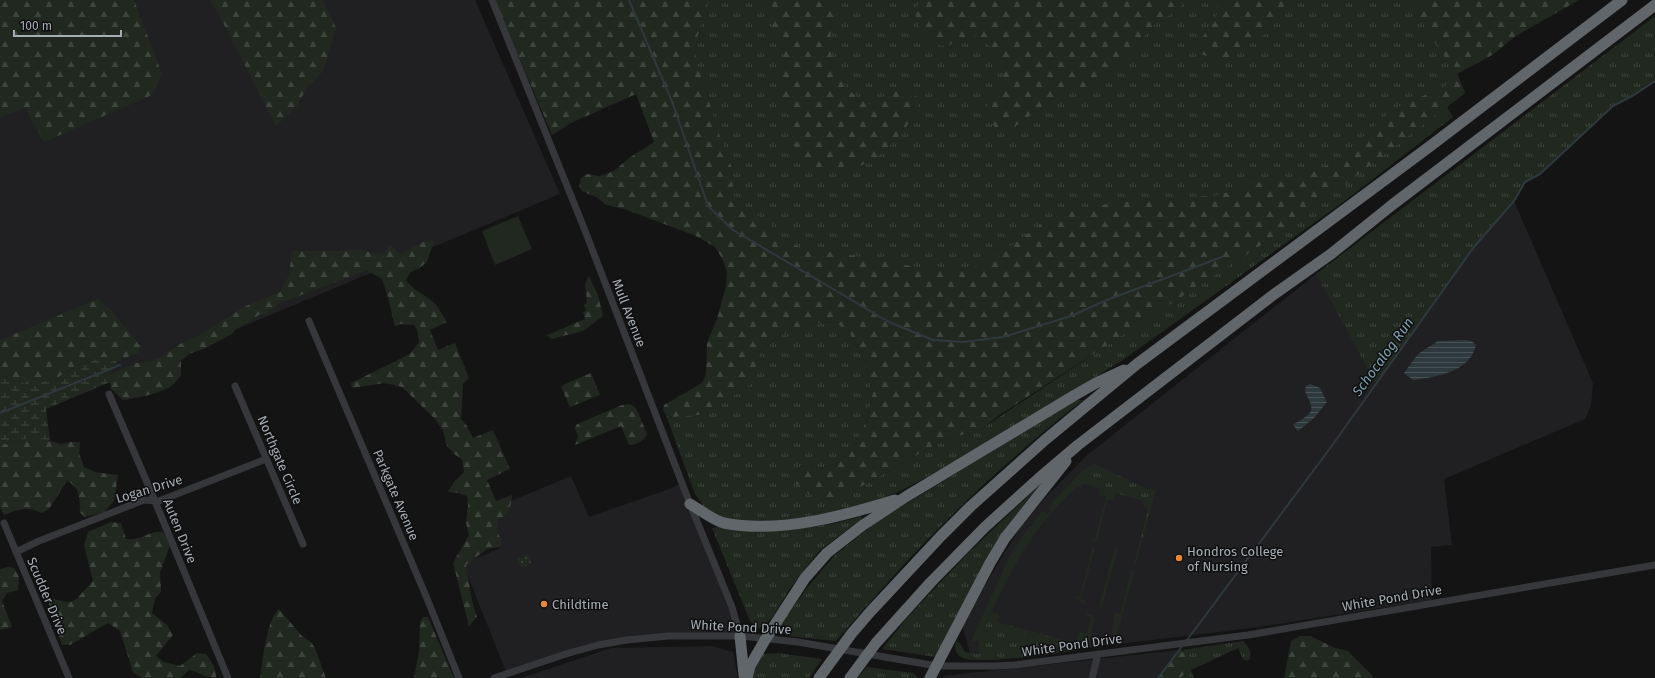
<svg xmlns="http://www.w3.org/2000/svg" width="1655" height="678" viewBox="0 0 1655 678" font-family="'Fira Sans',sans-serif">
<style>
.built{fill:#202022}
.grass{fill:url(#grass-tufts)}
.forest{fill:url(#forest-firs)}
.wetland{fill:url(#wetland-marsh)}
.park{fill:url(#park-dots)}
.garden{fill:#212820}
.water{fill:url(#water-rules)}
.lines{fill:none;stroke-linecap:round;stroke-linejoin:round}
.stream{stroke:#2e393d;stroke-width:2}
.minor{stroke:#35373a;stroke-width:7}
.highway{stroke:#61666b;stroke-width:11}
.poi-dot{fill:#e5883c;stroke:#0f0f10;stroke-width:1.5}
.labels{text-anchor:middle;dominant-baseline:central;stroke-width:3;stroke-linejoin:round;paint-order:stroke}
.street-label{font-size:13px;fill:#a6aeb5;stroke:#0f0f10}
.poi-label{font-size:13px;fill:#a6aeb5;stroke:#0f0f10;text-anchor:start}
.water-label{font-size:14px;font-style:italic;fill:#7fa2ae;stroke:#0f0f10}
</style>
<defs>
<pattern id="grass-tufts" width="24" height="20" patternUnits="userSpaceOnUse"><rect width="24" height="20" fill="#212820"/><path d="M3 7l-1-3M5 7V3M7 7l1-3M15 17l-1-3M17 17v-4M19 17l1-3" fill="none" stroke="#3e453e"/></pattern>
<pattern id="forest-firs" width="22" height="20" patternUnits="userSpaceOnUse"><rect width="22" height="20" fill="#212820"/><path d="M5 1l3.5 6h-7zM16 11l3.5 6h-7z" fill="#3e453e"/></pattern>
<pattern id="wetland-marsh" width="20" height="14" patternUnits="userSpaceOnUse"><rect width="20" height="14" fill="#212820"/><path d="M1 5h8M5 5V1M11 12h8M15 12V8" fill="none" stroke="#3e453e"/></pattern>
<pattern id="park-dots" width="8" height="8" patternUnits="userSpaceOnUse"><rect width="8" height="8" fill="#212820"/><path d="M2 2h.1M6 6h.1" fill="none" stroke="#3e453e" stroke-width="1.8" stroke-linecap="round"/></pattern>
<pattern id="water-rules" width="6" height="5" patternUnits="userSpaceOnUse"><rect width="6" height="5" fill="#2e393d"/><path d="M0 2.5h6" fill="none" stroke="#495357"/></pattern>
</defs>
<rect width="100%" height="100%" fill="#141415"/>
<g class="built">
<polygon points="63,0 475,0 560,194 0,428 0,26"/>
<polygon points="1514,201 1593,383 1591,406 1585,419 1444,479 1452,545 1431,547 1432,600 1259,627 1006,658 970,653 962,625 991,575 1020,528 1045,498 1086,456 1316,274 1376,383 1474,247"/>
<polygon points="571,476 589,517 672,488 682,483 740,636 627,640 507,674 463,564 500,548 485,512"/>
<polygon points="712,646 733,652 738,678 521,678 611,648"/>
<polygon points="1179,650 1158,678 943,678 944,676"/>
</g>
<g class="grass">
<polygon points="662,0 1427,0 1465,93 1447,107 1453,117 1346,200 1123,360 973,451 918,482 883,499 840,512 783,521 721,520 708,512 695,494 666,415 671,417 712,409 733,395 740,392 754,381 757,360 760,353 777,337 795,328 817,323 835,322 849,332 863,357 873,392 867,419 856,444 839,462 824,468 809,466 793,467 853,491 945,439 970,433 983,428 1182,295 974,288 830,270 730,212"/>
<polygon points="1655,16 1655,80 1634,95 1613,106 1540,174 1525,182 1514,201 1474,247 1376,384 1316,274"/>
<path d="M1076,400H1083C1028,443 976,490 928,539C896,572 866,607 836,641L788,636L781,632L780,626L806,589L834,556L875,523Z"/>
<polygon points="1097,465 1149,490 1156,489 1136,564 1134,564 1148,509 1143,506 1144,501 1109,491 1108,496 1101,494 1101,488 1083,483 1081,481"/>
<polygon points="1041,484 935,657 882,649 906,619 970,551"/>
<path d="M861,516L862,519L820,550L791,587L772,618L762,627L757,628L750,621L712,528L718,527C766,530 815,532 861,516Z"/>
<path d="M991,611L998,614L996,622L1034,632L1033,634L1008,638L1019,641L1031,642L1036,636L1035,635V632L1076,644L1079,650C1057,653 977,666 961,657C955,653 954,647 956,641L960,643L965,652L978,654L979,641Z"/>
<path d="M1243,641C1249,647 1251,650 1250,659L1247,661L1243,659L1238,648L1191,670L1194,678H1181L1187,670L1185,651L1182,650Z"/>
<polygon points="778,653 822,659 809,678 749,678 761,654"/>
<polygon points="867,667 913,673 917,676 918,678 858,678"/>
</g>
<g class="forest">
<polygon points="0,0 134,0 162,74 152,95 44,142 25,108 0,117"/>
<polygon points="210,0 323,0 336,28 323,71 306,89 297,106 276,126 217,11"/>
<path d="M495,0H709L696,41V59L720,137L732,168L733,192L737,204L745,210L764,218L784,239L803,249L827,251L934,270L957,272L978,266L1001,253L1044,222L1070,212L1102,205L1145,199L1214,196L1232,191L1250,184L1262,182H1282L1301,177L1330,164L1349,150L1393,109L1446,86L1451,70L1449,63L1428,33L1414,0H1579L1514,37L1494,54L1457,74L1465,93L1318,205L1261,245L998,416L983,428L970,433L945,439L853,491C828,502 811,501 792,479L793,467L809,466L824,468L839,462L856,444L867,419L873,392L863,357L849,332L835,322L817,323L795,328L777,337L760,353L757,360L756,377L754,381L740,392L733,395L712,409L698,415L671,417L666,415L663,410L664,405L702,383L706,374L707,343L717,319L726,286L727,273L723,260L715,247L696,236L624,209L606,205L598,198L582,191L579,186L581,178L587,174L600,176L614,171L629,158L654,142L636,94L571,123L552,135Z"/>
<path d="M768,0H828L835,6C839,19 831,26 830,39C828,61 847,98 870,104C883,100 899,83 914,93C919,100 920,106 916,114C892,145 871,175 826,169C819,168 807,165 802,159C791,145 793,129 788,113C786,106 782,100 780,93C777,81 786,70 784,58C782,45 775,35 771,24C768,16 768,8 768,0Z"/>
<path d="M920,0H1180L1182,5C1174,15 1161,19 1151,28C1144,36 1138,46 1131,54C1122,65 1110,74 1099,82C1089,89 1075,90 1064,93C1055,95 1046,103 1039,109C1028,116 1007,138 995,127C971,105 1002,95 1004,78C1006,67 999,58 993,50C988,44 982,37 974,36C965,36 959,40 951,44C938,50 926,39 920,28C914,18 915,10 920,0Z"/>
<polygon points="1218,0 1289,0 1288,9 1265,34 1262,36 1249,37 1241,44 1236,55 1227,60 1198,54 1195,50 1217,14"/>
<path d="M430,240L434,241L427,262L418,269L410,272L406,281C415,290 421,293 432,301C438,306 443,316 447,322L430,330L438,350L455,343L469,378L463,384L461,419L467,426L473,438L493,430L510,469L487,480L496,501L512,495C511,509 509,513 497,521L498,533L502,542L500,547L487,549L466,565L472,601L477,617L469,626L453,563L469,535L466,523L468,505L467,496L458,493L448,492L454,482L464,472L462,459L454,454L447,446L443,431L436,420L402,387L385,383L352,388L351,383L410,354L419,342L417,330L414,325L400,324L395,327L388,297L382,279L367,270L280,303L267,313L259,315L236,329L232,334L206,348L189,354L181,361V375C178,379 174,384 170,387C157,394 137,398 123,400L111,389L109,375L136,363L150,361L163,356L178,345L202,334L246,306L280,292L289,275L292,251H342L355,249L364,250L372,253L384,254L389,245H391L400,254L423,242Z"/>
<polygon points="589,276 598,295 603,316 583,331 551,339 547,335 585,319 583,312 586,311 584,305 587,302 585,284"/>
<polygon points="98,299 112,311 141,347 138,353 117,361 99,358 77,365 54,380 28,384 0,378 0,340"/>
<polygon points="591,373 600,395 570,407 561,387 565,384"/>
<path d="M630,404L636,408L647,434C643,441 637,445 629,445L621,426L575,445L578,436L575,429L576,425L582,422L622,405Z"/>
<path d="M28,438H42L60,444L70,442H80L79,453L84,467L95,472L118,475L114,501L104,512L85,517L80,513C80,500 80,487 67,481L49,509L42,513C28,506 19,509 4,515L0,507V445Z"/>
<path d="M111,522L121,523L126,539C143,541 149,530 163,532L170,546L160,572L161,592L155,598L152,613L167,625L173,635L156,656L164,662L180,666L197,653L206,654C211,661 217,669 216,678C206,678 199,672 189,670L181,678H142L133,672L120,631L108,623L70,645H62L51,615L48,597C78,607 73,601 93,581L84,545L88,532Z"/>
<polygon points="8,567 14,568 19,577 18,590 7,593 2,601 12,627 1,630 0,630 0,569"/>
<path d="M279,609L302,636L311,642L315,648L326,678H260C263,660 266,621 279,609Z"/>
<polygon points="423,617 428,617 454,678 414,678 419,651 420,622"/>
<polygon points="1300,636 1310,636 1335,648 1348,651 1372,675 1373,678 1284,678 1291,641"/>
<polygon points="1179,650 1185,651 1190,658 1187,670 1181,678 1158,678"/>
</g>
<polygon class="wetland" points="99,358 117,361 109,375 110,382 46,409 50,440 28,438 0,445 0,378 28,384 54,380 77,366"/>
<polygon class="park" points="528,554 531,562 531,564 523,567 520,566 517,559"/>
<g class="garden">
<polygon points="518,216 532,249 495,265 482,231"/>
<path d="M1094,463L1097,465L1081,481L1083,483L1102,488L1101,494L1108,496L1109,491L1116,493L1114,500H1107L1097,542L1118,548L1102,607L1106,609L1093,605L1099,606L1115,547L1089,539H1095L1106,497L1099,495L1100,489L1083,484L1082,489L1078,486C1038,522 1015,562 992,611L999,614L997,622L1076,643L1079,632L1087,633L1091,617L1086,615V613L1093,615L1095,618L1088,647L1079,650L1076,644L1036,633L1035,635L1037,640C1029,645 1017,641 1008,638L1006,635L1008,633L1033,634L1034,632L996,622L998,614L991,611L979,641H971L1008,559L1022,537L1041,512H1044L1048,514L1051,510L1048,507L1082,471Z"/>
<polygon points="1087,546 1095,548 1081,599 1087,602 1084,604 1073,596 1080,597 1092,548"/>
<polygon points="1126,570 1134,571 1115,644 1111,639 1114,615 1115,613 1120,614 1131,572"/>
</g>
<g class="water">
<path d="M1465,340L1472,341L1476,345C1470,372 1436,377 1413,380L1404,373L1418,354L1438,341Z"/>
<path d="M1310,384L1320,388L1327,402L1314,418L1298,431L1293,425C1299,420 1314,415 1311,405C1310,400 1306,396 1305,390L1306,386Z"/>
</g>
<g class="lines">
<g class="stream">
<polyline points="629,0 673,104 708,206 733,230 889,322 933,340 963,342 1003,337 1071,316 1107,300 1222,257"/>
<polyline points="0,413 120,365"/>
<polyline points="1187,640 1328,451 1474,247 1514,201 1525,182 1540,174 1613,106 1634,95 1655,81"/>
<polyline points="1158,678 1183,645"/>
</g>
<g class="minor">
<polyline points="492,0 584,228 690,504 732,607 740,636"/>
<polyline points="309,321 426,596 459,678"/>
<polyline points="235,386 303,544"/>
<polyline points="109,394 152,494 228,678"/>
<polyline points="4,523 69,678"/>
<polyline points="16,552 39,541 144,500 159,501 266,459"/>
<polyline points="494,678 569,653 598,645 627,640 668,636 740,636 798,642 937,666 994,666 1014,665 1248,635 1655,565"/>
<polyline points="1092,678 1098,654"/>
</g>
<g class="highway">
<path d="M690,504C699,509 714,521 724,523C779,534 843,516 895,500"/>
<polyline points="740,636 744,675"/>
<polyline points="747,678 750,666 765,640 805,578 827,553 863,525 907,496 1075,395 1096,383 1124,370"/>
<polyline points="819,678 852,633 871,611 941,536 971,506 1045,440 1137,364 1429,147 1622,0"/>
<polyline points="850,678 876,643 931,582 985,527 1038,479 1078,445 1273,295 1331,254 1392,205 1655,5"/>
<polyline points="930,678 990,563 1005,538 1066,461"/>
</g>
</g>
<g class="poi-dot">
<circle cx="1179" cy="558" r="4"/>
<circle cx="544" cy="604" r="4"/>
</g>
<g class="labels">
<g class="street-label">
<text transform="translate(629 313) rotate(69)">Mull Avenue</text>
<text transform="translate(280 460) rotate(67)">Northgate Circle</text>
<text transform="translate(149 489) rotate(-17)">Logan Drive</text>
<text transform="translate(396 495) rotate(67)">Parkgate Avenue</text>
<text transform="translate(180 531) rotate(68)">Auten Drive</text>
<text transform="translate(47 596) rotate(67)">Scudder Drive</text>
<text transform="translate(1392 598) rotate(-10)">White Pond Drive</text>
<text transform="translate(741 627) rotate(3)">White Pond Drive</text>
<text transform="translate(1072 645) rotate(-8)">White Pond Drive</text>
</g>
<g class="poi-label">
<text x="1187" y="551">Hondros College<tspan x="1187" dy="15">of Nursing</tspan></text>
<text x="552" y="604">Childtime</text>
</g>
<g class="water-label">
<text transform="translate(1383 357) rotate(-54)">Schocalog Run</text>
</g>
</g>
<path d="M14 30v6h107v-6" fill="none" stroke="#a6aeb5" stroke-width="2"/>
<text x="20" y="30" font-size="12" fill="#a6aeb5" stroke="#0f0f10" stroke-width="3" paint-order="stroke">100 m</text>
</svg>
